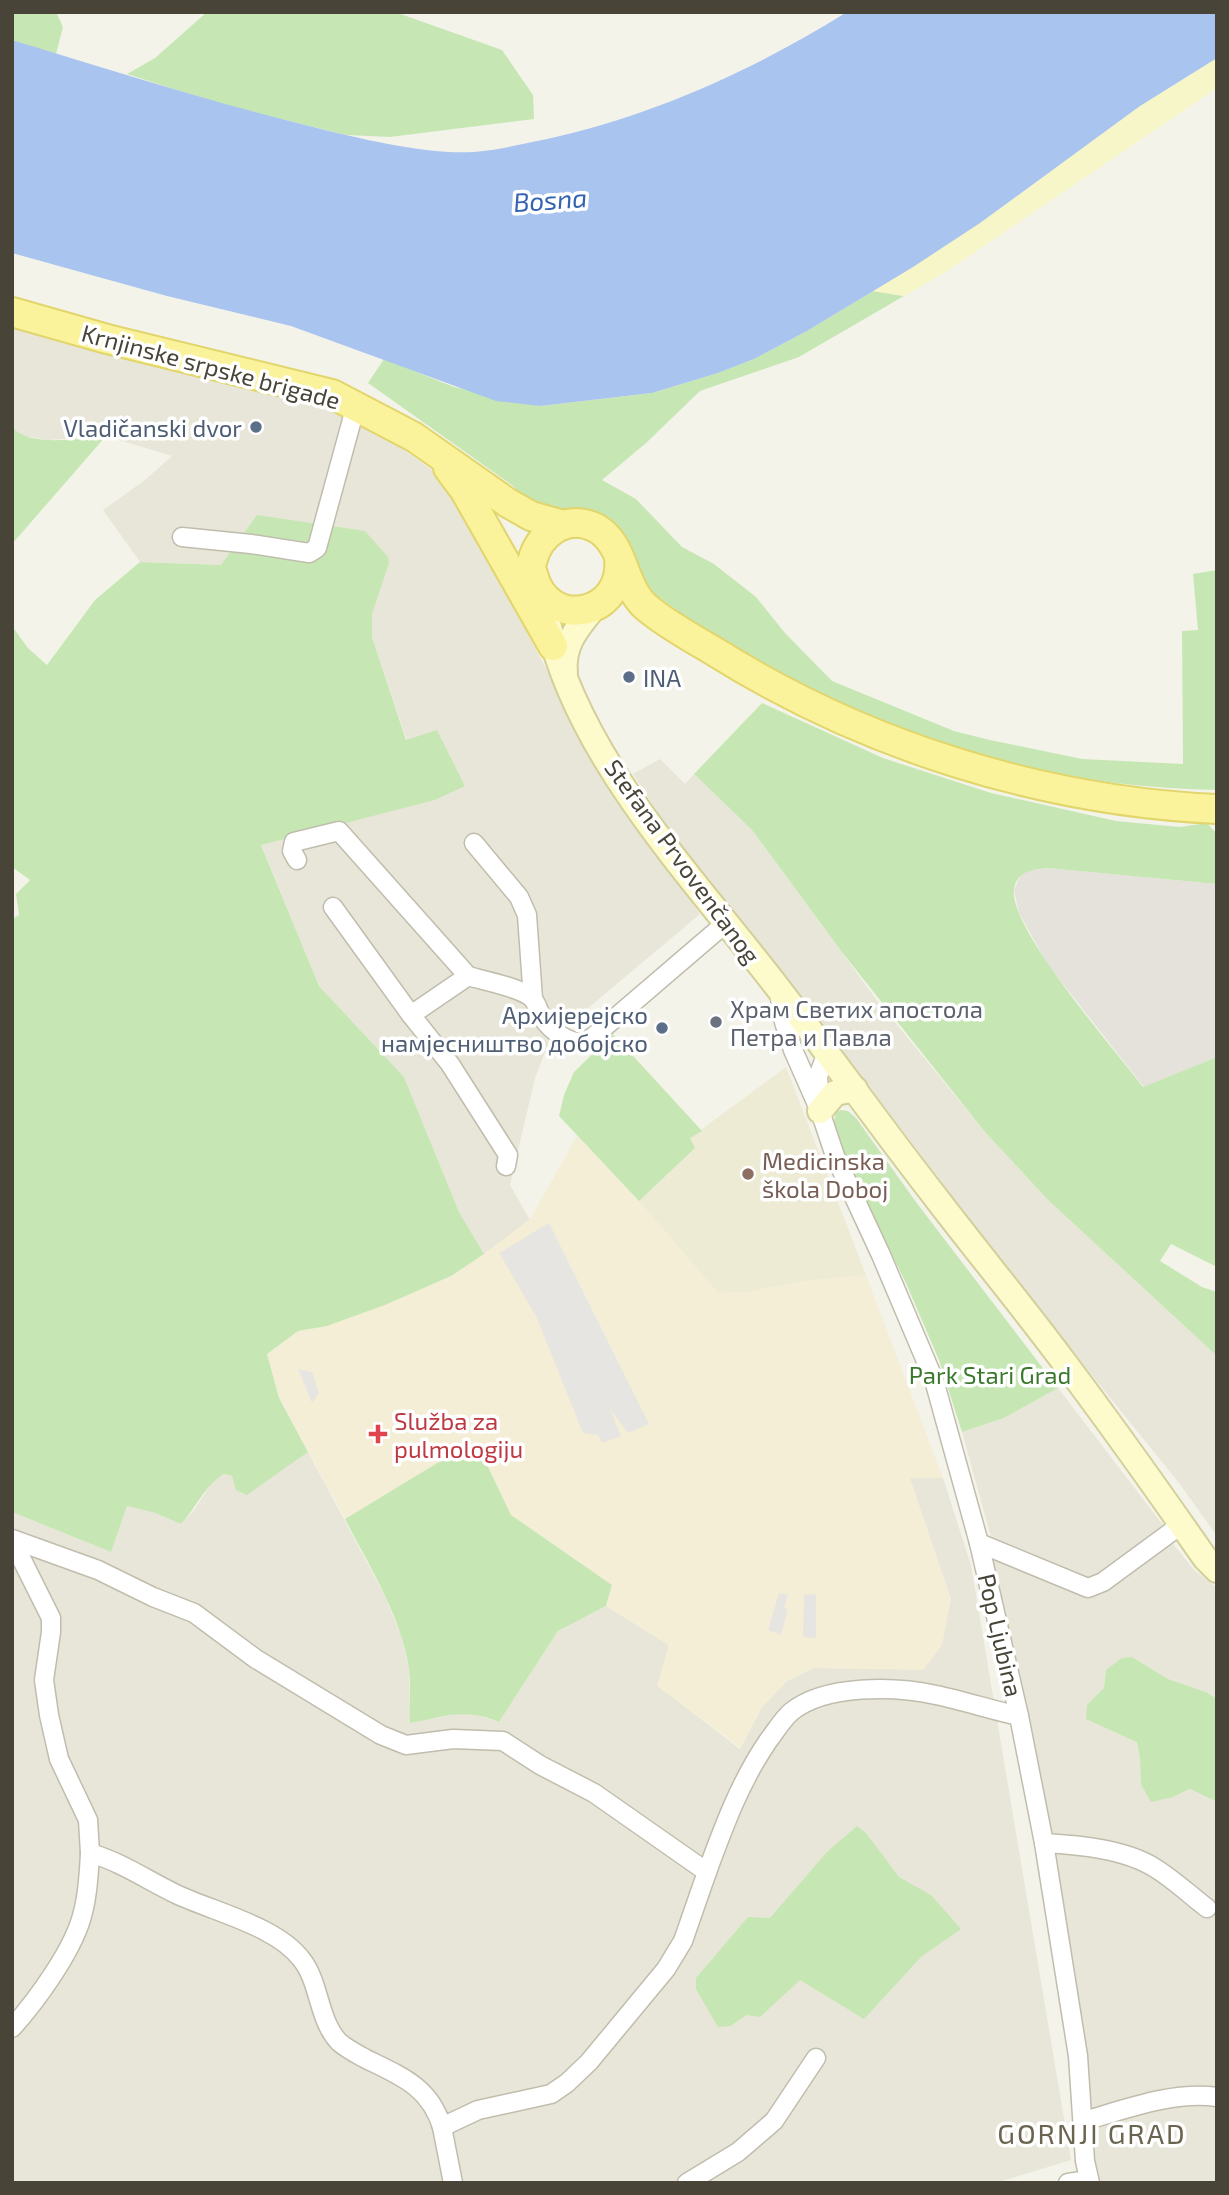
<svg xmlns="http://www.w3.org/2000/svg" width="1229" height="2195" viewBox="0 0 1229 2195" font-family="'Exo 2',sans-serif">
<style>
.residential{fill:#e8e6d8}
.commercial{fill:#f5eed6}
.industrial{fill:#e4e2db}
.education{fill:#edebd4}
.green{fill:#c6e7b4}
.sand{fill:#f7f6c8}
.parking{fill:#e6e5e1}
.water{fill:#a9c4ef}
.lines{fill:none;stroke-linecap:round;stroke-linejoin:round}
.street-casing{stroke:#c0bdad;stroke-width:21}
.secondary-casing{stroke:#d3cf9b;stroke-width:28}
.primary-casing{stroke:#e1d56c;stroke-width:32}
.street{stroke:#fff;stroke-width:18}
.secondary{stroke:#fdfbcc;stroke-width:24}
.primary{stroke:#fbf39c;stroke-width:28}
.service-dot{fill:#5c6f8a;stroke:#fff;stroke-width:2.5}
.worship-dot{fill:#6b7280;stroke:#fff;stroke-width:2.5}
.education-dot{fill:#8d6e63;stroke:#fff;stroke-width:2.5}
.health-dot{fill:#e0444e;stroke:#fff;stroke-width:2.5}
.labels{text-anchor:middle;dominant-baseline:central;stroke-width:7;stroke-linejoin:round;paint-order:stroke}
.street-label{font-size:24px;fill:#484538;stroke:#fff}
.service-label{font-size:24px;fill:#4e5e75;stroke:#fff;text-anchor:end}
.worship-label{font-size:24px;fill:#5b616d;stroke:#fff;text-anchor:start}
.education-label{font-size:24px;fill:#785e54;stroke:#fff;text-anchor:start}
.park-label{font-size:24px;fill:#3a792c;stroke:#fff}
.health-label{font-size:24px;fill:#be3a42;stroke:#fff;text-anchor:start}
.water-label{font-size:26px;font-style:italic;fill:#3463b2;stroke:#fff}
.quarter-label{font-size:28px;letter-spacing:2px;fill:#6b6550;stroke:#fff}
</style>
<rect width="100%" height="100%" fill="#f4f3ea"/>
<g class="residential">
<polygon points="12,320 294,391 368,423 433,471 480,534 531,640 608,786 700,914 581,1014 560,1015 551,1025 548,1045 535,1078 510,1185 530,1220 484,1254 459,1212 404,1077 319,986 261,844 435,800 465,785 407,741 372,637 372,614 221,565 140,562 103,510 145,480 172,456 106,436 48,440 19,435 12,427"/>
<polygon points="660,759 685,784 694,774 752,830 876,999 985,1132 1048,1200 1217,1356 1217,1536 1179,1483 1027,1295 809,1007 672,834 633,774"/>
<polygon points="1058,1388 1166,1529 1089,1582 992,1541 962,1432 1004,1418"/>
<polygon points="308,1452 386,1598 401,1636 409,1669 410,1723 469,1712 499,1722 558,1631 606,1606 669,1645 658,1686 740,1749 762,1707 787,1681 813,1668 924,1669 951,1599 909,1478 943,1478 971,1565 1071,2160 996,2183 12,2183 12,1512 111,1552 127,1506 155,1513 181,1524 194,1510 213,1481 224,1474 232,1476 247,1494"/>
<polygon points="1170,1540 1194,1570 1217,1588 1217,1699 1206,1692 1168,1679 1132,1657 1106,1670 1104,1688 1088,1705 1137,1742 1140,1759 1141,1784 1173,1797 1190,1789 1217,1802 1217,2088 1097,2110 1091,2108 1086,2048 1047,1823 993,1559 994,1554 1080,1592"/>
<polygon points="1217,2103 1217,2183 1102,2183 1093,2168 1094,2125 1165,2106"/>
</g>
<polygon class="commercial" points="577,1136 639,1201 718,1293 747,1292 803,1281 866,1275 943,1478 910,1478 951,1599 942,1645 923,1670 814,1668 787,1681 762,1707 741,1748 657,1686 669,1645 606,1606 612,1585 511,1515 477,1445 457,1451 345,1519 279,1398 267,1354 298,1331 327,1326 385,1305 451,1276 484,1254 530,1219"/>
<polygon class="industrial" points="1047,868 1217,884 1217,1057 1144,1087 1048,965 1019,913 1014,890 1020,876 1027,871"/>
<polygon class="education" points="786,1067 866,1275 803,1281 747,1292 718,1293 639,1201 695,1148 690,1138"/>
<g class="green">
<polygon points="12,12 56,12 63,27 56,54 12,40"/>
<polygon points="207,12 395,12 502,50 533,95 534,119 390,137 346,135 227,106 127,74 155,58"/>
<path d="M873,291L904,296L799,357L700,391L646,443L602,480L636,499L682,547L714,564L756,597L785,633L832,681L954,731L990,740L1082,759L1183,764L1182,631L1198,630L1193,574L1217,570V790C1057,787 899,745 759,667C721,645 686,616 650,591L641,578L617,524L585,513L556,515L529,502L513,486L368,383L384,359L454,387L540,406L652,393L718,373L754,359L807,331Z"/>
<path d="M12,427C30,448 81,438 106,436L12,544Z"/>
<path d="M257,515L365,531L388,557L389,563L372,614V637L406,740L437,730L465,786L435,800L261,845L319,986L404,1077L459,1212L484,1254L451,1276L385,1305L327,1326L298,1331L267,1354L279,1398L308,1452L247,1495L236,1490L232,1476L224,1474C205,1485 196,1508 181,1524L155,1513L127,1506L111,1552L12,1512V919L19,915L16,894L30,880L12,867V626L28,648L47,665L95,600L140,562L221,565Z"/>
<path d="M762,703L883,758L991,793L1116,821L1180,827L1207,823L1217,834V884L1047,868C1032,870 1017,871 1014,889C1008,928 1117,1052 1143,1087L1217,1057V1267L1171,1244L1160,1261L1202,1287L1217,1292V1356L1048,1200L985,1132L841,951L752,830L694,774Z"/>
<polygon points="613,1034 702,1131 690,1138 695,1148 639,1201 559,1116 564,1095 574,1072"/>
<polygon points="841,1110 848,1111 856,1118 916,1202 1058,1388 1004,1418 962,1432 939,1360 906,1283 846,1163 833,1126 836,1112"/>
<path d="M477,1444L511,1515L612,1585L606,1606L558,1631L499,1722C466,1707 444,1717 410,1723C409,1705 411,1686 409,1669C401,1615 369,1566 345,1519L457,1451Z"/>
<polygon points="1132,1657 1168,1679 1206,1692 1217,1699 1217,1802 1190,1789 1173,1797 1151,1802 1141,1784 1140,1759 1137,1742 1086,1719 1087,1705 1104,1688 1106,1670 1122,1658"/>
<polygon points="857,1826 866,1833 899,1877 931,1895 961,1929 921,1957 864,2019 800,1980 760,2017 747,2015 730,2026 718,2027 696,1989 696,1978 748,1917 770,1918 827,1852"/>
</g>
<polygon class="sand" points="1217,58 1217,88 947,271 904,296 873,291 980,223 1140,106"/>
<g class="parking">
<polygon points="549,1223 649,1424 628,1433 610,1409 621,1436 602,1443 598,1435 583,1433 536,1316 499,1253"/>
<polygon points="298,1369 312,1372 319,1393 312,1403"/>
<polygon points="779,1593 788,1595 784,1608 788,1609 781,1635 768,1630"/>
<polygon points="816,1594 816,1638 803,1637 804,1595"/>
</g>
<path class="water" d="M847,12H1217V58L1140,106L980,223L913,267L807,331L754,359L718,373L652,393L540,406L496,401L291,326L167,296L12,253V40C114,71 214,103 317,128C361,139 429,155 474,152C498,150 523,144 547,139C654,115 754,70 847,12Z"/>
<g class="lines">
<g class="street-casing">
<g id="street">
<polyline points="182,537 251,544 309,553 317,548 356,405"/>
<polyline points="474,843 519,897 527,915 533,999"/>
<polyline points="297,860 292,851 294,842 339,831 468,976"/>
<polyline points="333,907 411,1015 450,1064 508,1155 506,1166"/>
<polyline points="779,992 784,1022 793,1050 820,1111 835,1156 881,1255 934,1380 979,1543 1019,1716 1044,1843 1078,2056 1085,2161 1090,2183"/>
<path d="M411,1015L468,976C485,981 518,987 531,997C537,1002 538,1011 542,1017C550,1030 571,1046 587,1042L727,922"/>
<polyline points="819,1097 818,1076 827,1053"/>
<path d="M12,1539L98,1570L153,1597L194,1613L256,1659L381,1735L406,1745L453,1739L503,1741L540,1765L594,1793L707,1872C724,1826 740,1782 768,1741C775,1732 782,1720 791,1712C825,1684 896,1686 936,1695C964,1701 992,1710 1019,1716"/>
<path d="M16,1541L17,1550L51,1618V1632L44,1680L49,1715L59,1759L88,1820L90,1853C121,1862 147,1880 176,1894C214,1912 277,1926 302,1960C320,1983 318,2020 339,2042C347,2049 357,2054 366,2059C401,2076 430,2087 442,2127"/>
<polyline points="979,1543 1088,1588 1103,1582 1182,1524"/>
<path d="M1044,1843C1079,1845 1125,1849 1155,1868C1173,1879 1190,1895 1207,1908"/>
<path d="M12,2028C37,2000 75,1948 83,1912C88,1894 89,1872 90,1853"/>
<path d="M1084,2121C1126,2109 1173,2091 1217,2097"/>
<polyline points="453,2183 442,2127 478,2110 551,2094 567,2083 589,2062 666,1969 683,1941 707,1872"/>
<polyline points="687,2183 738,2152 774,2121 816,2058"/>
<polyline points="1068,2183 1089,2180"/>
</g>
</g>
<g class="secondary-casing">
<g id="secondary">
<path d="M549,627C580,761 696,881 778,988C832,1058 883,1130 937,1199C979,1254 1023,1307 1064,1362C1113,1427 1159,1492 1205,1558L1217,1570"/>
<path d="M565,673C562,644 578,627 595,606"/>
<polyline points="820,1111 835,1093 855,1089"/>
</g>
</g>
<g class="primary-casing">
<g id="primary">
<polyline points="12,312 107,339 332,394 414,437 508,503 531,516 563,525"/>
<polyline points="448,468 465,491 553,646"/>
<path d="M532,562C539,533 567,513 596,528C625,544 622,586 646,607C667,625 694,639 717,653C866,746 1042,801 1217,809"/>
<path d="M533,574C547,632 626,617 619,557"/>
</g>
</g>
<use href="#street" class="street"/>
<use href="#secondary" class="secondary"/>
<use href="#primary" class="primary"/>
</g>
<g class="service-dot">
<circle cx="256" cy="427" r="7"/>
<circle cx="629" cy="677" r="7"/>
<circle cx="662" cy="1028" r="7"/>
</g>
<circle class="worship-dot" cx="716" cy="1022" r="7"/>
<circle class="education-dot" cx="748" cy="1174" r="7"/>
<path class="health-dot" d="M374.5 1423.5h7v7h7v7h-7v7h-7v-7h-7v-7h7z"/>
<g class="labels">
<g class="street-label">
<text transform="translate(211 366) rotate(15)">Krnjinske srpske brigade</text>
<text transform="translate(683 861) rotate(54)">Stefana Prvovenčanog</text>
<text transform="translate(1001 1635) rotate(77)">Pop Ljubina</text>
</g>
<g class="service-label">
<text x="242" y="427">Vladičanski dvor</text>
<text x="643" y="677" text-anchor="start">INA</text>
<text x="648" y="1014">Архијерејско<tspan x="648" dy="28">намјесништво добојско</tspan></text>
</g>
<g class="worship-label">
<text x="730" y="1008">Храм Светих апостола<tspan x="730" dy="28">Петра и Павла</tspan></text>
</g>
<g class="education-label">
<text x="762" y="1160">Medicinska<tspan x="762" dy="28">škola Doboj</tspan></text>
</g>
<g class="park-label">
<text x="990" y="1374">Park Stari Grad</text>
</g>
<g class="health-label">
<text x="394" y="1420">Služba za<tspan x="394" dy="28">pulmologiju</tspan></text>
</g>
<g class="water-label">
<text transform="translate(550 199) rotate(-4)">Bosna</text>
</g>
<g class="quarter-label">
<text x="1092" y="2133">GORNJI GRAD</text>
</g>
</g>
<rect width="1229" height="2195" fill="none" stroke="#484538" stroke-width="28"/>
</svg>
